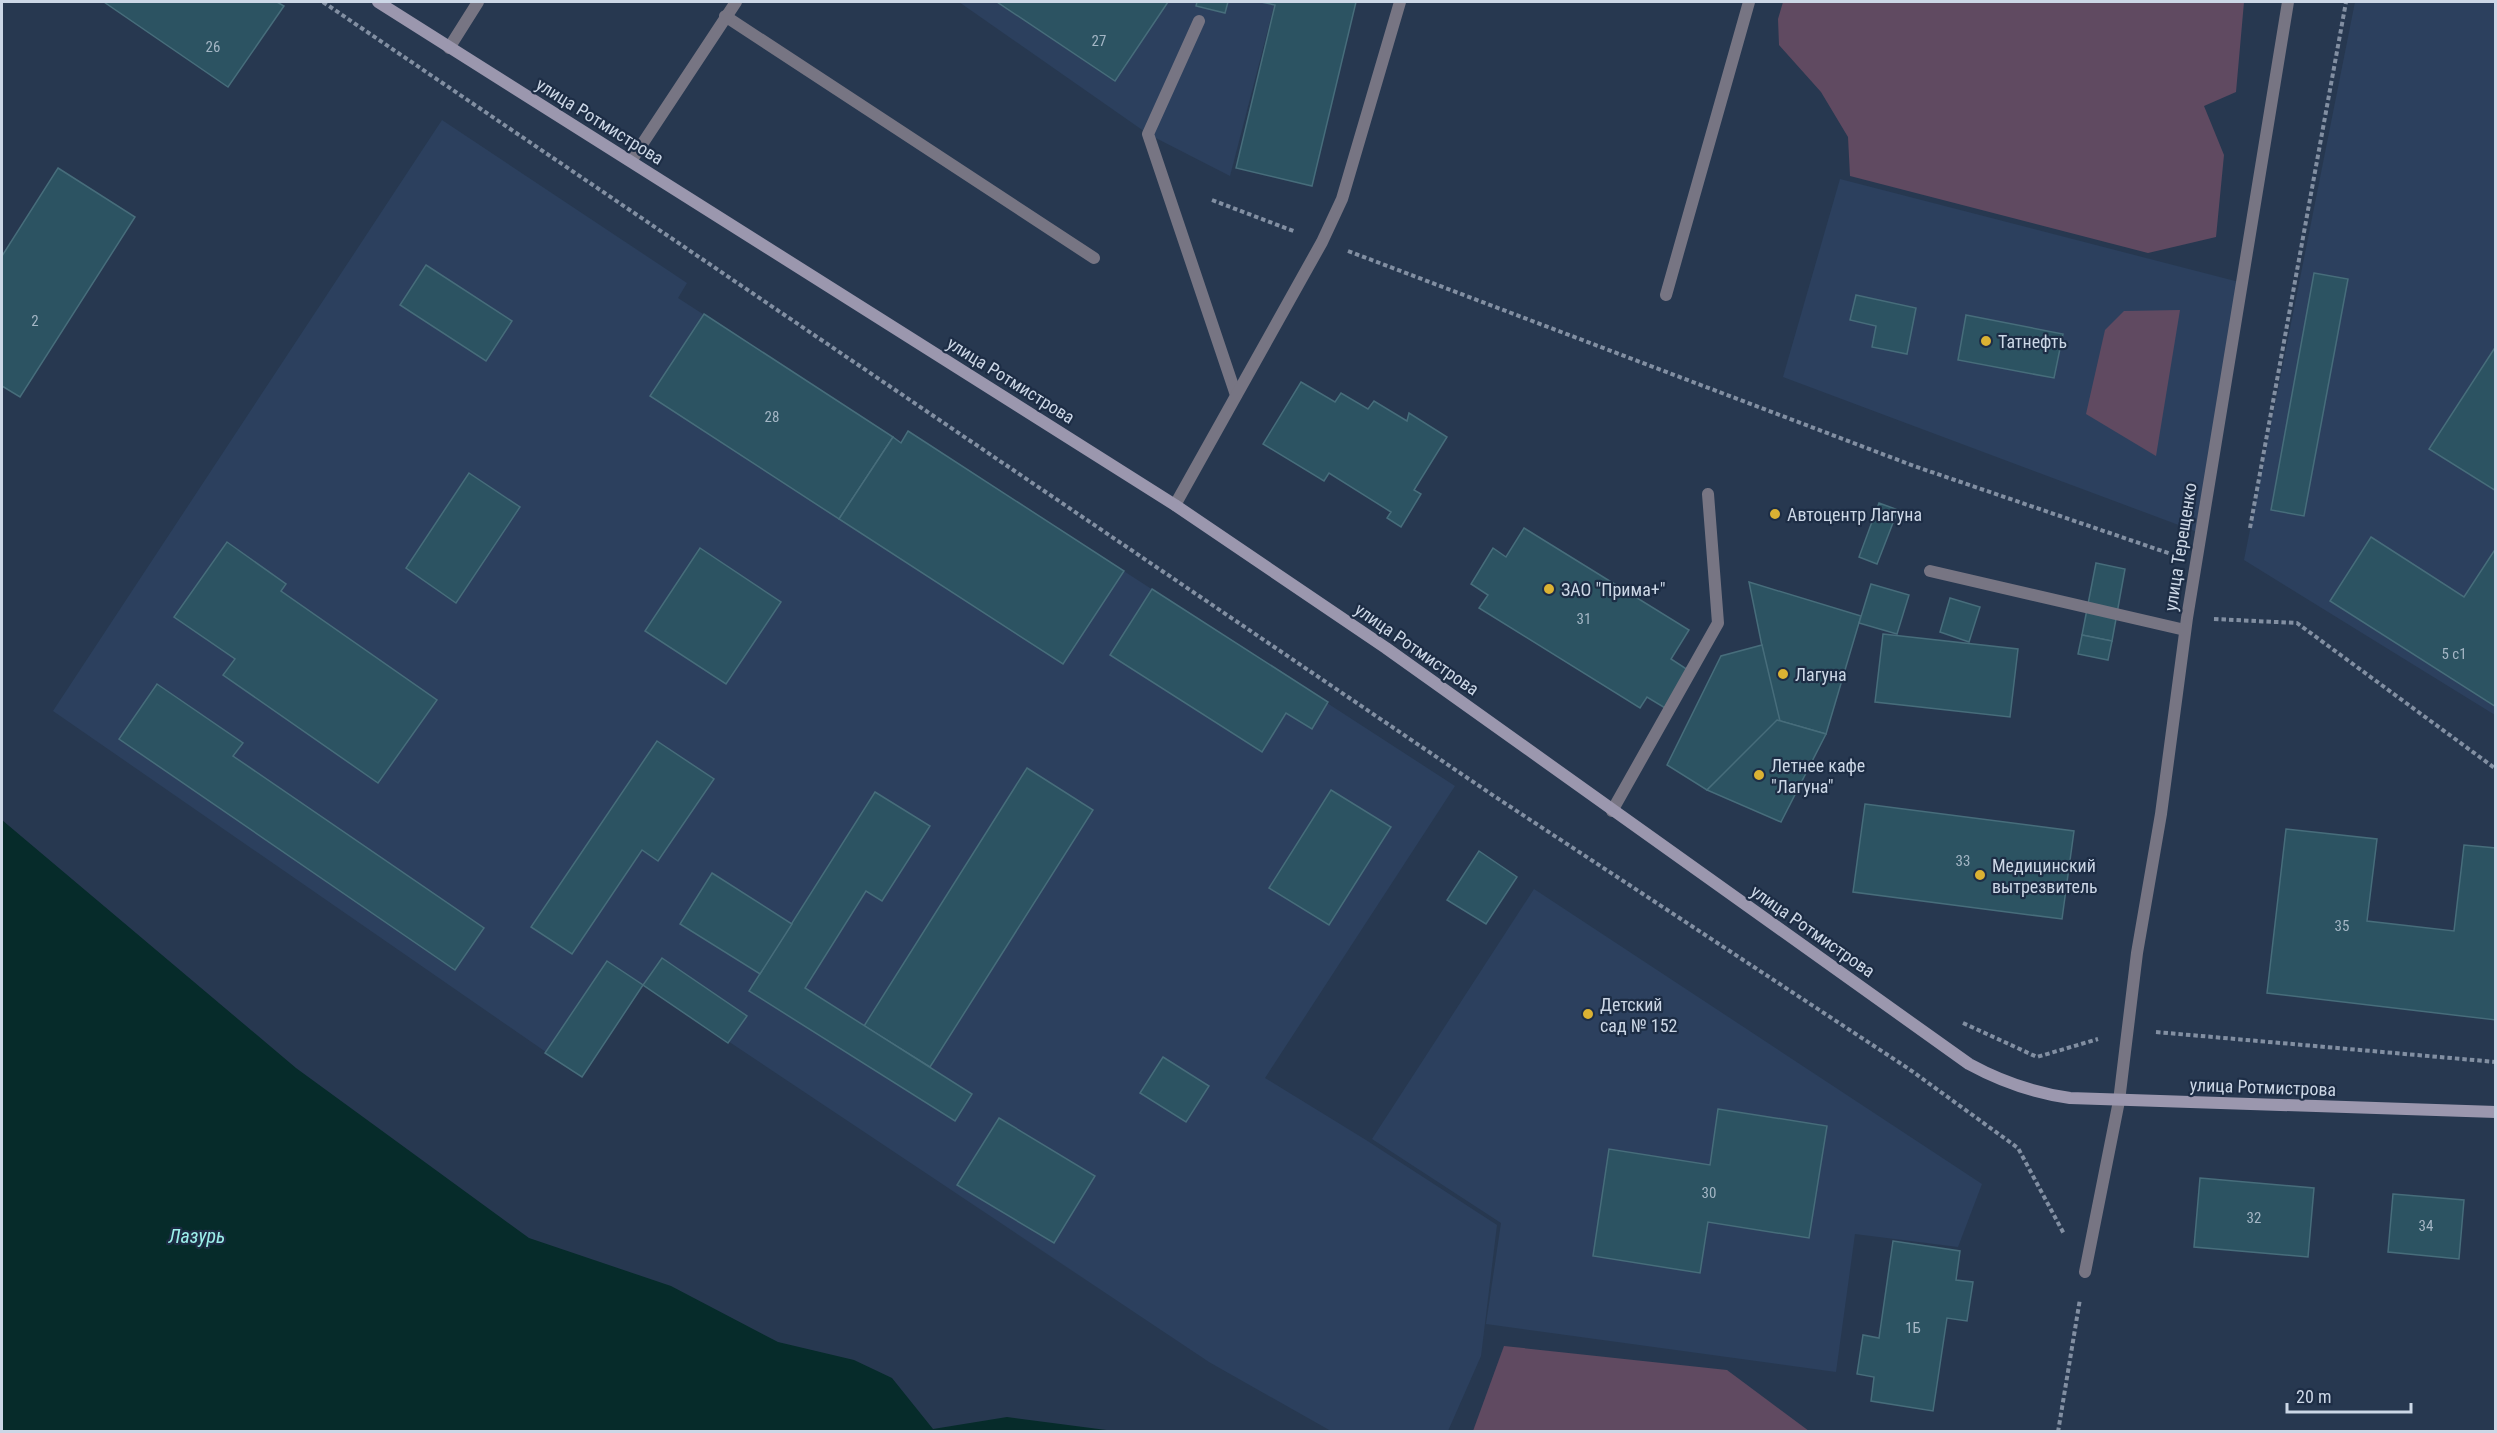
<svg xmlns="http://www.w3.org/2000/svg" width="2497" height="1433" viewBox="0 0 2497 1433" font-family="'Roboto Condensed',sans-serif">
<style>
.built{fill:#2c405e}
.green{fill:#604a61}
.water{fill:#062b2a}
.building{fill:#2c5362;stroke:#476d7b;stroke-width:1.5}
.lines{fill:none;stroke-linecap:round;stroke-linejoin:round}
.path{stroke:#828fa2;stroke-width:4;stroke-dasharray:4.5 3;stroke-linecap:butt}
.lane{stroke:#777583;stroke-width:12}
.street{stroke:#777583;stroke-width:12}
.secondary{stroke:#9b97ae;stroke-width:12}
.poi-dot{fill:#dbb233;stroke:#1d2d45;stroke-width:2}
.labels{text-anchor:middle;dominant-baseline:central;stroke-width:4.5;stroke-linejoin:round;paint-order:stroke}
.number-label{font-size:15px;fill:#a4b6c5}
.street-label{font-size:18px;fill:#ccd7e6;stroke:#1d2d45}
.poi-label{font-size:18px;fill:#ccd7e6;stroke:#1d2d45;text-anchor:start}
.water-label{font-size:20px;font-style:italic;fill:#9cefea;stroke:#1d2d45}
</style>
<rect width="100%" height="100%" fill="#273850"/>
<g class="built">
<polygon points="959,2 1275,2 1230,176 1148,134"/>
<polygon points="2355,2 2495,2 2495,715 2244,560"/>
<polygon points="442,120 687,283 678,298 901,442 908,431 1455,786 1265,1078 1366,1140 1497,1225 1481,1356 1448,1431 1331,1431 1209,1362 644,985 582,1077 53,711"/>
<polygon points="1840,179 2243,283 2200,533 1783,377"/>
<polygon points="1534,889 1982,1184 1958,1247 1855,1234 1836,1372 1486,1324 1501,1223 1372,1139"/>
</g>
<g class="green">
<polygon points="1783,2 2244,2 2236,92 2204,106 2224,155 2216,237 2148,253 1850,176 1848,137 1821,92 1779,45 1778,19"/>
<polygon points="2180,310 2156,456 2086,414 2105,330 2124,311"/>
<polygon points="1504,1346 1727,1370 1809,1431 1473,1431"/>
</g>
<polygon class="water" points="2,820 296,1068 529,1238 671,1286 778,1342 854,1360 892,1378 933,1429 1007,1417 1114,1431 2,1431"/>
<g class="building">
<polygon points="104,2 277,2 284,6 228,87"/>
<polygon points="997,2 1168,2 1115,81"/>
<polygon points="1197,2 1228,2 1225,13 1196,6"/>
<polygon points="1261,2 1356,2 1312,186 1236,168 1275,5"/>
<polygon points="58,168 135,217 20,397 2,386 2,256"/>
<polygon points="426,265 512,321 486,361 400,305"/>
<polygon points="2314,273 2348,279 2304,516 2271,510"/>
<polygon points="1856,295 1916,308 1907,354 1872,347 1876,326 1850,320"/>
<polygon points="704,314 893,437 839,519 650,396"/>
<polygon points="1966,315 2063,334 2054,378 1958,360"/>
<polygon points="2496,346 2496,491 2429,449"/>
<polygon points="1301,382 1335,402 1341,393 1368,409 1374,401 1407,421 1409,413 1447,437 1414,490 1421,494 1401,527 1387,518 1391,512 1329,473 1324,481 1263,444"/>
<polygon points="908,431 1124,571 1063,664 839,519 893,437 901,443"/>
<polygon points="469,473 520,507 456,603 406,568"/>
<polygon points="1879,503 1898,510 1877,564 1859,557"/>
<polygon points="1524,528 1689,630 1671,659 1688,670 1665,708 1647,697 1640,708 1479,608 1488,595 1471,584 1493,548 1506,557"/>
<polygon points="2371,537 2464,597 2496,548 2496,707 2330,601"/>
<polygon points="227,542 286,584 281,591 437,700 378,783 223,675 235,659 174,617"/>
<polygon points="700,548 781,602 726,684 645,631"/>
<polygon points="2096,563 2125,569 2112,641 2082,635"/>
<polygon points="1749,582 1861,616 1826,734 1777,720"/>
<polygon points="1871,584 1909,595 1897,634 1859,623"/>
<polygon points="1152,589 1328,702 1312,729 1286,713 1262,752 1110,655"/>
<polygon points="1950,598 1980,607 1969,642 1940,632"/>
<polygon points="1883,634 2018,649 2010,717 1875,702"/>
<polygon points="2082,635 2112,641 2108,660 2078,654"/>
<polygon points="1762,645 1780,721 1707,790 1667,765 1721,656"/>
<polygon points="157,684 243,743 233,756 484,928 455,970 119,739"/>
<polygon points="1777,720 1826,734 1781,822 1707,790"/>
<polygon points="657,741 714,779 658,861 642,850 572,954 531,927"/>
<polygon points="1027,768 1093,810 930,1067 864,1026"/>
<polygon points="1331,790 1391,827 1329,925 1269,888"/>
<polygon points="875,792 930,826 882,901 866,891 805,988 972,1094 955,1121 749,991"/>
<polygon points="1865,804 2074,831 2062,919 1853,892"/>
<polygon points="2286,829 2377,839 2367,921 2454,931 2464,845 2496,848 2496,1020 2267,993"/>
<polygon points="1479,851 1517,877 1486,924 1447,900"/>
<polygon points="712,873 792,924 760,974 680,924"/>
<polygon points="662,958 747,1016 728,1043 643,985"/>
<polygon points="607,961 643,985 582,1077 545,1053"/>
<polygon points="1163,1057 1209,1086 1186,1122 1140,1093"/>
<polygon points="1718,1109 1827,1126 1809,1238 1708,1222 1700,1273 1593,1256 1609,1149 1710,1165"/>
<polygon points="999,1118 1095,1176 1054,1243 957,1185"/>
<polygon points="2200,1178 2314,1188 2308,1257 2194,1247"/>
<polygon points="2393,1194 2464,1200 2459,1259 2388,1252"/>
<polygon points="1893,1241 1960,1251 1956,1280 1973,1282 1967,1321 1947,1318 1933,1411 1871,1401 1874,1377 1857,1374 1863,1335 1879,1338"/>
</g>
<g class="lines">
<g class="path">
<polyline points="323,2 1494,796 1909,1069 2018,1148 2064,1234"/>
<polyline points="1212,200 1296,232"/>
<polyline points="1348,251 1914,466 2171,554"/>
<polyline points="2250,528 2346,2"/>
<polyline points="2214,619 2297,623 2496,769"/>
<polyline points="1963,1023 2037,1057 2098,1039"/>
<polyline points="2156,1032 2496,1062"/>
<polyline points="2058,1432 2080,1299"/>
</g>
<g class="lane">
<polyline points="725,16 1094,258"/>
<polyline points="1199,21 1148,134 1236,395"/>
<polyline points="449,48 478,2"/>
<polyline points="631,161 736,2"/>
<polyline points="1666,295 1749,2"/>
<polyline points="1175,505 1322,242 1342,199 1400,2"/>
<polyline points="1930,571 2185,630"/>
<polyline points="1612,811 1718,623 1708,494"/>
<polyline points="2085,1272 2119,1101"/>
</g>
<polyline class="street" points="2119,1101 2137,953 2161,814 2187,618 2288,2"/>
<path class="secondary" d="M378,2L1175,505L1386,648L1969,1064C2002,1082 2034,1093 2070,1098L2496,1112"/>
</g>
<g class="poi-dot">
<circle cx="1986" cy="341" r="6"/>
<circle cx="1775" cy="514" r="6"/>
<circle cx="1549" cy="589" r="6"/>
<circle cx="1783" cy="674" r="6"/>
<circle cx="1759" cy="775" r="6"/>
<circle cx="1980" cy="875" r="6"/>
<circle cx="1588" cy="1014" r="6"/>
</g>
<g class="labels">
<g class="number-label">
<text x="1099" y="41">27</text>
<text x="213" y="47">26</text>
<text x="35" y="321">2</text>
<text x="772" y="417">28</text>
<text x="1584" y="619">31</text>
<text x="2454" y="654">5 с1</text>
<text x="1963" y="861">33</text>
<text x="2342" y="926">35</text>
<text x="1709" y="1193">30</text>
<text x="2254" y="1218">32</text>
<text x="2426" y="1226">34</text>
<text x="1913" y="1328">1Б</text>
</g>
<g class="street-label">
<text transform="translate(600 121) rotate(32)">улица Ротмистрова</text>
<text transform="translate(1011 380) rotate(32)">улица Ротмистрова</text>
<text transform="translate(2180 547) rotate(-81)">улица Терещенко</text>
<text transform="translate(1417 649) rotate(35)">улица Ротмистрова</text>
<text transform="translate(1813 931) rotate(35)">улица Ротмистрова</text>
<text transform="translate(2263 1087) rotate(2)">улица Ротмистрова</text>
</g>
<g class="poi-label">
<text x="1998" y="341">Татнефть</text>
<text x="1787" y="514">Автоцентр Лагуна</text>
<text x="1561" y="589">ЗАО "Прима+"</text>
<text x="1795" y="674">Лагуна</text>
<text x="1771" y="765">Летнее кафе<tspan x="1771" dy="21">"Лагуна"</tspan></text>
<text x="1992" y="865">Медицинский<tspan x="1992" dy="21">вытрезвитель</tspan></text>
<text x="1600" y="1004">Детский<tspan x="1600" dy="21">сад № 152</tspan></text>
</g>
<g class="water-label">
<text x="197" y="1236">Лазурь</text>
</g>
</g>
<rect width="2497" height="1433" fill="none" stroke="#ccd7e6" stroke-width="6"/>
<path d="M2287 1403v9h124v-9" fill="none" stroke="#ccd7e6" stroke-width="3"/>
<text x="2296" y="1403" font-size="18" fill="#ccd7e6" stroke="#1d2d45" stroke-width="4.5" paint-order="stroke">20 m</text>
</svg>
